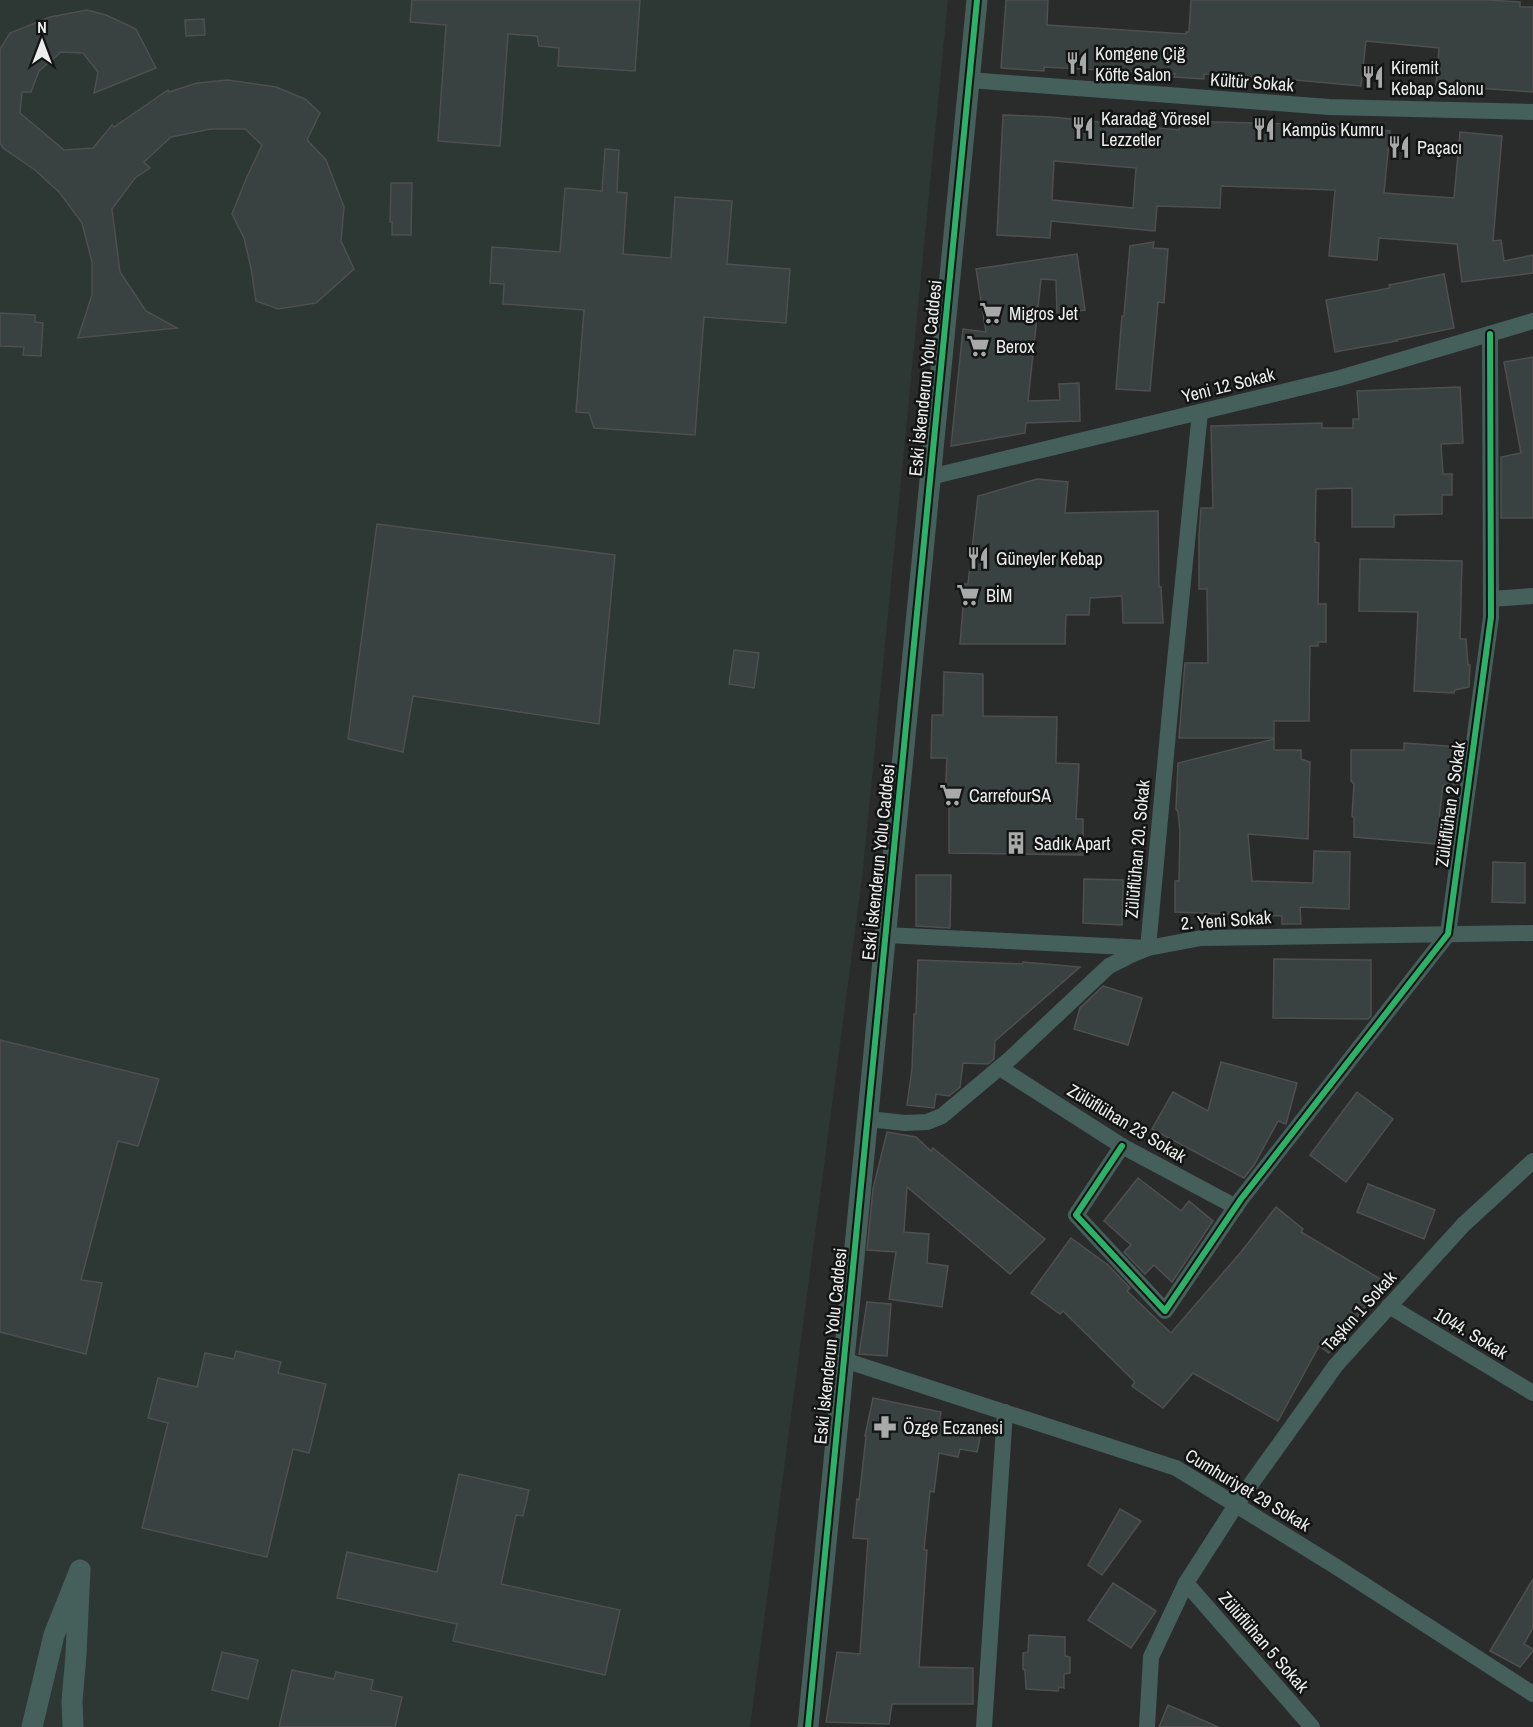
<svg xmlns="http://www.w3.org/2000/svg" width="1533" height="1727" viewBox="0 0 1533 1727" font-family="'Archivo Narrow',sans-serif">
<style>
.built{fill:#2d3734}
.building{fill:#394240;stroke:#4e4f4e;stroke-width:1.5;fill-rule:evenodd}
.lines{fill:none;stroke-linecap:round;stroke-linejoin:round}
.minor{stroke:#455f5a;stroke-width:16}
.tertiary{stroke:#455f5a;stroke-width:21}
.cycleway-casing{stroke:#131414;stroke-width:10}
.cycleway{stroke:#2db169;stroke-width:6}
.labels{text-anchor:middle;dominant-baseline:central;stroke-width:5;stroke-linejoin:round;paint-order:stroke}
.poi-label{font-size:18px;fill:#ebeeed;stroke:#131414;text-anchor:start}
.street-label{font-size:18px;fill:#ebeeed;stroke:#131414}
</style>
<rect width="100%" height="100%" fill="#2a2c2b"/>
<polygon class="built" points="0,0 948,0 863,870 750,1727 0,1727"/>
<g class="building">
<polygon points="412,0 640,0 635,71 558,66 559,48 539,46 537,36 508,34 500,146 438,141 446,25 410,22"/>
<polygon points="1006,0 1048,0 1047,25 1186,34 1186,32 1189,32 1191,0 1489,0 1520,2 1520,7 1533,7 1533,92 1436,85 1439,48 1366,41 1361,86 1295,80 1204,74 1204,79 1174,77 1175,74 1044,67 1044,71 1001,68"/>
<polygon points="87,10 106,15 136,29 156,68 94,93 98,72 83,53 61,52 39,71 31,92 22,92 20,113 64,150 93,148 112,125 114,127 168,90 169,92 197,83 228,80 276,87 305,99 320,113 307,140 326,160 344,207 341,241 354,269 316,303 278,309 256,301 251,268 244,238 232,214 246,179 262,145 245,129 211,129 171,137 144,162 150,168 135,178 112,209 120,272 146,311 177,328 78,338 92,295 92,262 82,223 60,193 35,170 3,148 0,143 0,49 10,33 50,17"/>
<polygon points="204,19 205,35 186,36 185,20"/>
<path d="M1003,115L1052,117L1179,130L1180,121L1325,125L1390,131L1384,193L1454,198L1460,132L1502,136L1493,241L1501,240L1504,261L1533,255V273L1462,282L1457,244L1379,238L1377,260L1329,256L1335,190L1221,186L1220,208L1157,206L1155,231L1051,221L1050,238L997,235ZM1054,161L1136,168L1133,208L1052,200Z"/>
<polygon points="605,149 619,150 617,192 627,193 623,254 671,258 675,197 717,200 732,201 727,264 790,269 786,323 704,317 695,435 594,428 589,413 576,412 584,310 503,304 504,284 490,283 492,247 560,252 565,188 602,191"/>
<polygon points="391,183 412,183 411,235 392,235 392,222 390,222"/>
<polygon points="1154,242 1153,248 1168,249 1164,303 1158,302 1150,391 1116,389 1122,316 1124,316 1130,246"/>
<polygon points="1077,254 1085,310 1057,314 1056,280 1041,279 1028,401 1060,400 1059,384 1079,383 1080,421 1026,423 1025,433 951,446 963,329 986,332 976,269"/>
<polygon points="1444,274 1454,328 1396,340 1397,341 1335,352 1326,300 1390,288 1389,285"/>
<polygon points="0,313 35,315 35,322 43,323 41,356 23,355 24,347 0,346"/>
<polygon points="1533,357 1533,518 1501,518 1501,457 1521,453 1504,362"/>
<polygon points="1460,387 1463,443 1441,444 1443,474 1452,474 1452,495 1442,495 1442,514 1394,515 1394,527 1352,527 1352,488 1316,489 1315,542 1319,543 1318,604 1326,604 1326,642 1318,642 1318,646 1310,646 1309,721 1274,721 1274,738 1179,738 1185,663 1208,663 1207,589 1199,589 1199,536 1201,508 1213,508 1211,426 1322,423 1322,428 1353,428 1353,419 1359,419 1357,391"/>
<polygon points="1037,479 1068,482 1065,513 1158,511 1159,587 1161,587 1163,623 1123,623 1122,596 1090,598 1089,615 1066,615 1065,644 960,644 965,584 968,584 978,496"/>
<polygon points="377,524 615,555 599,724 413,696 403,752 348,739"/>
<polygon points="1360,559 1462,561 1460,639 1466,639 1468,665 1470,665 1469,687 1455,690 1454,693 1414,691 1418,612 1359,611"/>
<polygon points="734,650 759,653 754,688 729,684"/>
<polygon points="944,672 983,674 983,716 1057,717 1056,763 1079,764 1076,819 1083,819 1083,855 949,853 949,800 945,799 947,758 931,758 932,715 943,715"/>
<polygon points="1274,739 1274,750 1301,750 1301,759 1310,762 1308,839 1248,834 1252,881 1313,883 1314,851 1350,852 1349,909 1300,907 1301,924 1282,924 1282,916 1175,912 1175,881 1179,881 1180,831 1178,812 1176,809 1178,763"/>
<polygon points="1404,743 1460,747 1458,785 1443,785 1436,844 1354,837 1354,818 1352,816 1354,784 1351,781 1351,750 1404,750"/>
<polygon points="1493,862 1525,863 1525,903 1492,902"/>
<polygon points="916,875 951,875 950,928 916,926"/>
<polygon points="1084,879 1123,880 1122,925 1083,923"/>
<polygon points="1274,959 1371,960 1371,1016 1368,1019 1273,1018"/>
<polygon points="918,960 1022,964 1023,962 1080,967 995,1041 994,1059 988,1064 963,1063 960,1087 949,1096 936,1094 934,1108 907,1105 912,1069 914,1014 916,1014"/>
<polygon points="1103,986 1142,998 1128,1045 1074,1029 1080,1008"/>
<polygon points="0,1040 159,1079 138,1146 118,1141 81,1280 102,1283 86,1354 0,1332"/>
<polygon points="1221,1062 1297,1083 1286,1124 1278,1121 1254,1165 1244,1178 1152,1129 1173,1092 1208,1111"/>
<polygon points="1357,1092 1393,1119 1346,1182 1310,1155"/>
<polygon points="887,1132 916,1137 931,1151 933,1148 1045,1239 1010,1274 907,1187 904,1232 929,1234 927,1263 948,1266 942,1307 889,1299 896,1252 867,1250 873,1189"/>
<polygon points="1138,1178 1181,1211 1189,1201 1213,1221 1172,1282 1154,1265 1145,1274 1124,1252 1131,1245 1104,1221"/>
<polygon points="1368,1184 1435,1210 1424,1239 1357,1212"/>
<polygon points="1276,1207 1303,1229 1301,1232 1387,1283 1348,1327 1329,1353 1319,1346 1278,1421 1193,1373 1163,1408 1132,1386 1135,1382 1063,1311 1060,1314 1031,1293 1071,1238 1108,1265 1130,1288 1127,1291 1171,1333 1241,1252"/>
<polygon points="867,1302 891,1304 887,1356 859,1354"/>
<polygon points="236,1351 281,1362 278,1373 326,1384 309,1453 293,1449 267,1557 142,1528 168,1423 148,1418 158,1378 197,1387 205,1353 234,1359"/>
<polygon points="873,1398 941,1412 939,1424 981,1433 977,1452 960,1449 958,1457 939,1453 934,1492 930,1491 924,1550 927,1550 919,1667 973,1668 973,1704 892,1704 889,1724 826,1722 837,1652 860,1654 868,1539 853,1538 857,1499 859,1500 866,1436 865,1436"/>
<polygon points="459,1474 529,1490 523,1516 516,1515 501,1584 620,1610 605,1675 453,1641 457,1624 337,1598 347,1552 437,1572"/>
<polygon points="1120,1509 1141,1521 1102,1575 1088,1565"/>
<polygon points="1533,1579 1533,1628 1524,1644 1533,1649 1533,1651 1520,1667 1490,1651"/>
<polygon points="1113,1583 1156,1611 1131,1648 1088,1620"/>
<polygon points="1029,1635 1065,1637 1065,1656 1070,1657 1070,1673 1064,1674 1064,1688 1059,1687 1058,1691 1026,1689 1025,1670 1023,1669 1023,1653 1028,1652"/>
<polygon points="222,1652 258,1660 248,1699 212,1690"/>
<polygon points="292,1670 334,1679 336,1672 373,1680 371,1690 402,1697 395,1727 279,1727"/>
<polygon points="1168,1705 1218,1727 1159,1727"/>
</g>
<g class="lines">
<g class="minor">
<polyline points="969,80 1329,107 1533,112"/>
<polyline points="930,477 1340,378 1533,321"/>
<polyline points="1491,599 1533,596"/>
<polyline points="886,935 1148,948 1201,938 1533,933"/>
<polyline points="1000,1068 1122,1146 1236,1207"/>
<polyline points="868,1119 905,1123 927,1122 942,1116 1011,1058 1109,966 1129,956 1148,948 1171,701 1200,412"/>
<polyline points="1122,1146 1076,1215 1165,1311 1241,1199 1448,934 1491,617 1490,334"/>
<polyline points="1389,1306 1533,1393"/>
<polyline points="844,1360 1176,1468 1335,1566 1533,1694"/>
<polyline points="1186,1583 1312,1727"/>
<polyline points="984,1727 1005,1412"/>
<polyline points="1147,1727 1151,1657 1186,1583 1236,1505 1336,1365 1463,1225 1533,1161"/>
</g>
<g class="tertiary">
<polyline points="32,1727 54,1635 80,1570 76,1655 72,1701 73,1727"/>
<polyline points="808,1727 977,0"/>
</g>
<g class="cycleway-casing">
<g id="cycleway">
<polyline points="1122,1146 1076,1215 1165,1311 1241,1199 1448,934 1491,617 1490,334"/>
<polyline points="808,1727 977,0"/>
</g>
</g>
<use href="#cycleway" class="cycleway"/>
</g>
<defs>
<g id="restaurant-bare" transform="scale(1.8)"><path d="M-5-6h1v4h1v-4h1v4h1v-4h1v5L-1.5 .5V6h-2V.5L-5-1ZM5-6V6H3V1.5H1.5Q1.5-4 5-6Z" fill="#a7aaa9" stroke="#131414" stroke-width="2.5" paint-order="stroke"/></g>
<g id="supermarket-bare" transform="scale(1.8)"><path d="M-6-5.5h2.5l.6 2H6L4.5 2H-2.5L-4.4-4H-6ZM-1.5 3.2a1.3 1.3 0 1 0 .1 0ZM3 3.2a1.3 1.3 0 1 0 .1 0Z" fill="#a7aaa9" stroke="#131414" stroke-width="2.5" paint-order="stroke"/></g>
<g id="building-bare" transform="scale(1.8)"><path d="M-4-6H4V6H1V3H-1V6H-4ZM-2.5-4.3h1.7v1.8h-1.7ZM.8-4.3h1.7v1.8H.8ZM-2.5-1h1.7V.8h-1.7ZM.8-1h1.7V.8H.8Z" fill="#a7aaa9" stroke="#131414" stroke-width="2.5" paint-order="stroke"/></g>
<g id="pharmacy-bare" transform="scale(1.8)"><path d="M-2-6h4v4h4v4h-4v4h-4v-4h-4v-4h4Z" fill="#a7aaa9" stroke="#131414" stroke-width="2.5" paint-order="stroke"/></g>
</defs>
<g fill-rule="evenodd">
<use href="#restaurant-bare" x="1077" y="63"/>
<use href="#restaurant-bare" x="1373" y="77"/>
<use href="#restaurant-bare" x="1083" y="128"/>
<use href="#restaurant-bare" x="1264" y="129"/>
<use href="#restaurant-bare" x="1399" y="147"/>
<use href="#supermarket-bare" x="991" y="313"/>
<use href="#supermarket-bare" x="978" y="346"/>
<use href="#restaurant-bare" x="978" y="558"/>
<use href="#supermarket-bare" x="968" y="595"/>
<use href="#supermarket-bare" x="951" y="795"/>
<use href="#building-bare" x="1016" y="843"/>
<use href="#pharmacy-bare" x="885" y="1427"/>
</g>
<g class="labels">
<g class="poi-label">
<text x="1095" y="53">Komgene Çiğ<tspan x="1095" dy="21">Köfte Salon</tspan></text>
<text x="1391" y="67">Kiremit<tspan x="1391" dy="21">Kebap Salonu</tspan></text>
<text x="1101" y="118">Karadağ Yöresel<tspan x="1101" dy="21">Lezzetler</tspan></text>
<text x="1282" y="129">Kampüs Kumru</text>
<text x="1417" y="147">Paçacı</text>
<text x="1009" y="313">Migros Jet</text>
<text x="996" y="346">Berox</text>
<text x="996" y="558">Güneyler Kebap</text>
<text x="986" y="595">BİM</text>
<text x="969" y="795">CarrefourSA</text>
<text x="1034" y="843">Sadık Apart</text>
<text x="903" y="1427">Özge Eczanesi</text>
</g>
<g class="street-label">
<text transform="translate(1252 82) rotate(4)">Kültür Sokak</text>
<text transform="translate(925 378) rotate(-84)">Eski İskenderun Yolu Caddesi</text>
<text transform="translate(1228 385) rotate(-14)">Yeni 12 Sokak</text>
<text transform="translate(1450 804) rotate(-82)">Zülüflühan 2 Sokak</text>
<text transform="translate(1137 849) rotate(-85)">Zülüflühan 20. Sokak</text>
<text transform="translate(878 862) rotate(-84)">Eski İskenderun Yolu Caddesi</text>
<text transform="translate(1226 920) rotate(-4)">2. Yeni Sokak</text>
<text transform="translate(1127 1123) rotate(31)">Zülüflühan 23 Sokak</text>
<text transform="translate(1359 1311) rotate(-48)">Taşkın 1 Sokak</text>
<text transform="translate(1471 1333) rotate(31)">1044. Sokak</text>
<text transform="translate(830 1346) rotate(-84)">Eski İskenderun Yolu Caddesi</text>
<text transform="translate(1248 1490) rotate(31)">Cumhuriyet 29 Sokak</text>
<text transform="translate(1264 1642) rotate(49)">Zülüflühan 5 Sokak</text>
</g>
</g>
<g transform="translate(42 42)" stroke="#131414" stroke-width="4.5" paint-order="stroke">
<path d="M0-4.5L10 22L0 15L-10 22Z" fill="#ebeeed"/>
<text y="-9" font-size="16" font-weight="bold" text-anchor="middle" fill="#ebeeed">N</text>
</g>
</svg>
